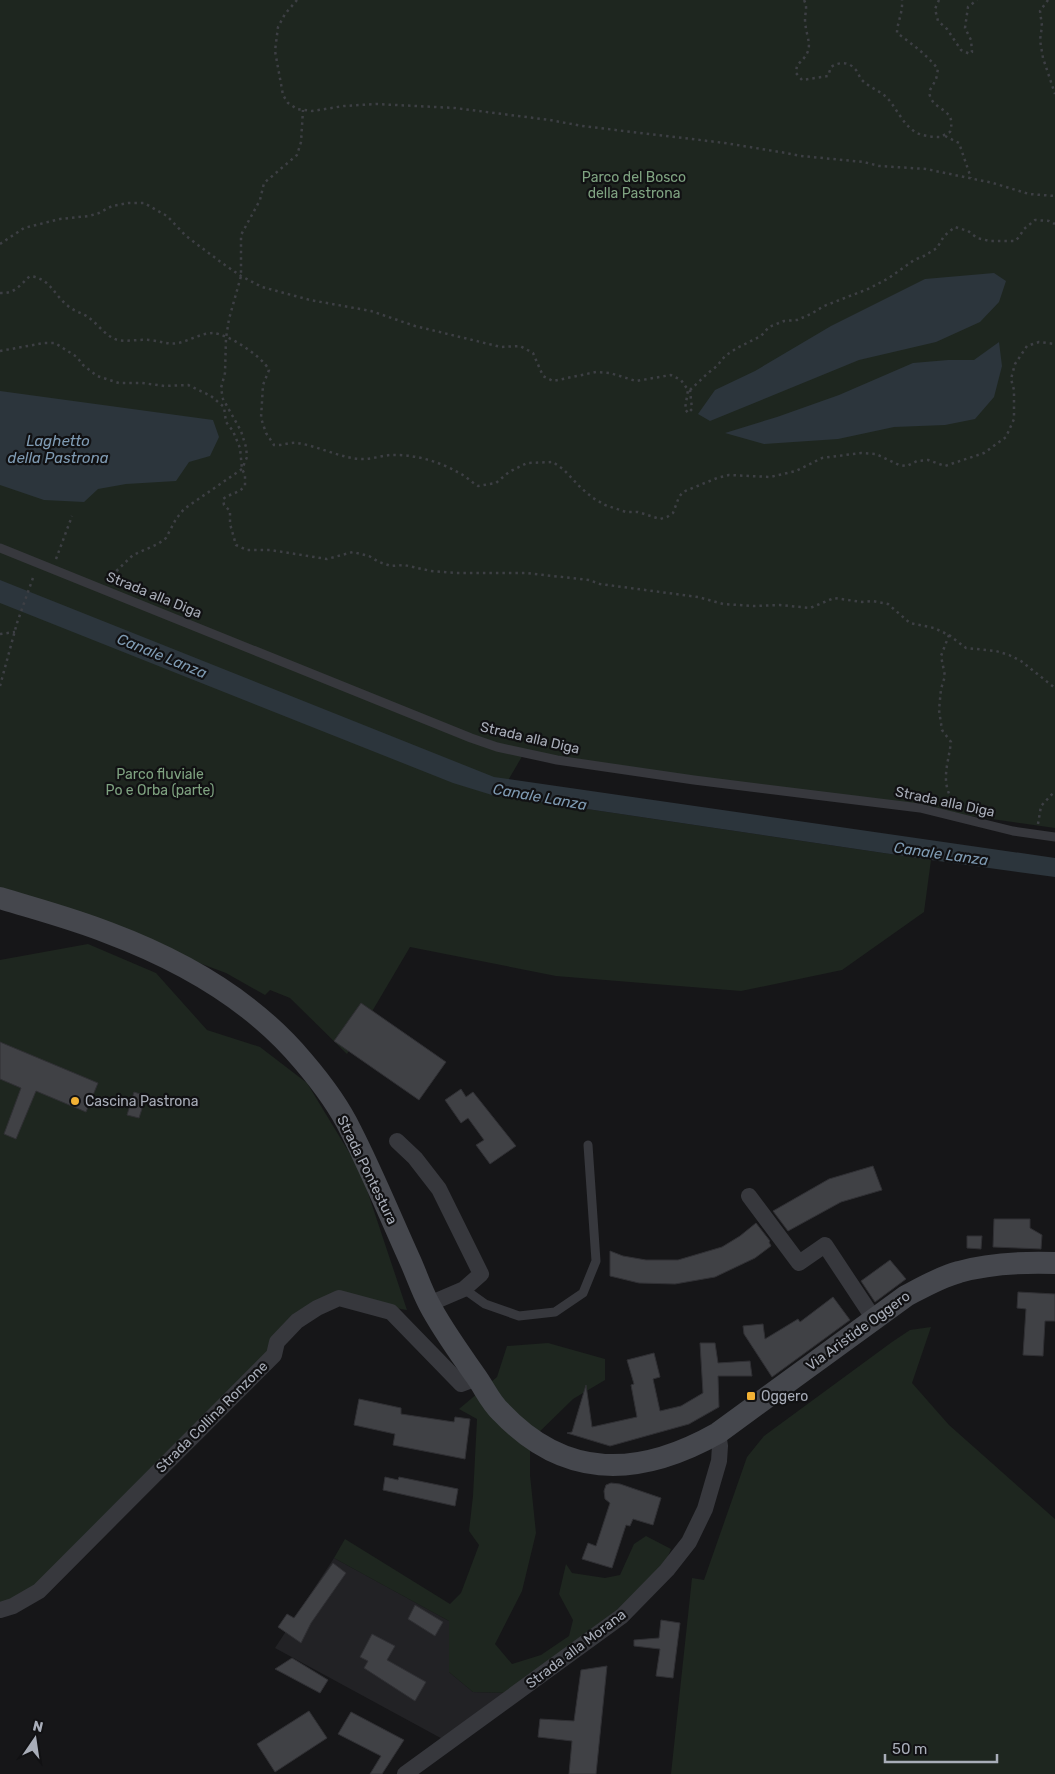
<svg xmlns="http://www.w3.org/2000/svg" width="1055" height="1774" viewBox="0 0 1055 1774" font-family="Rubik,sans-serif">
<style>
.built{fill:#222225}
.green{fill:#1e261f}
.water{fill:#2c353c}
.building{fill:#404145;stroke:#303034}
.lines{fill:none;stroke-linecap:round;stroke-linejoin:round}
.path{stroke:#3d3f44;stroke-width:2.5;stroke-dasharray:2.5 4;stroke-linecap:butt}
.service{stroke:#37383d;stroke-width:9}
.minor{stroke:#37383d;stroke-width:16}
.secondary{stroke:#45474d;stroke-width:22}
.poi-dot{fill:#f2b134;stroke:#111113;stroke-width:2}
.labels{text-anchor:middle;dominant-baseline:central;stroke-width:4.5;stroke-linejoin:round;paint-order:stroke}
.park-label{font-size:14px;fill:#7fa381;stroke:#111113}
.street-label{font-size:14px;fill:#a8adb8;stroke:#111113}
.poi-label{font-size:14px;fill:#a8adb8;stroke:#111113;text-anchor:start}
.water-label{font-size:15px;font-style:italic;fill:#7f9bb3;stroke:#111113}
</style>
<rect width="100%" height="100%" fill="#161618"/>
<polygon class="built" points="334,1558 449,1621 449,1672 473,1692 512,1693 448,1742 275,1648"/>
<g class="green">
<polygon points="0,0 1055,0 1055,828 524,753 499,796 931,860 924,912 842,970 741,991 556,976 410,947 347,1054 290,998 270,990 265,995 226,973 175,954 0,896"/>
<polygon points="88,944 156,973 207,1030 260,1047 307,1083 361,1172 407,1310 329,1297 38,1592 0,1608 0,960"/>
<polygon points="931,1327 912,1383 949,1425 1055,1519 1055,1774 671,1774 692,1578 704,1580 747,1457 764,1436 892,1342 910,1330"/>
<polygon points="548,1343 605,1359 605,1380 573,1399 530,1441 530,1475 536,1533 522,1591 495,1644 512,1664 541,1655 569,1636 573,1620 559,1594 566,1564 572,1573 605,1578 620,1575 634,1544 646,1536 671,1549 662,1571 622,1616 512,1693 473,1692 449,1672 449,1621 334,1558 345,1539 450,1604 461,1593 479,1545 469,1531 473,1496 477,1419 459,1409 497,1377 507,1346"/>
</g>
<g class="water">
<polygon points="994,273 1006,281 999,302 980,322 936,342 859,360 710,421 698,414 715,390 755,371 831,326 925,279"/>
<polygon points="999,342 1002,366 994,397 975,419 945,425 894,427 838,439 764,444 725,433 777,417 839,395 913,363 948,360 974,360"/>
<polygon points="0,391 213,420 219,437 210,456 189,462 176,481 126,484 98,489 84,502 44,500 0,485"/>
<polygon points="0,580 494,777 1055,858 1055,877 931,860 492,795 453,783 0,603"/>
</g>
<g class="building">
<polygon points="361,1003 446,1062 419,1100 334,1041"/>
<polygon points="0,1042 98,1083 86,1112 36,1091 16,1139 4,1134 21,1088 0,1079"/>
<polygon points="461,1089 466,1097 473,1092 516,1146 490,1164 476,1145 484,1140 468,1118 461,1123 445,1100"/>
<polygon points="134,1092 146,1096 139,1118 127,1115"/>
<polygon points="873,1166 882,1190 841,1202 788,1231 773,1211 829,1179"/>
<polygon points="994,1219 1030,1219 1030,1228 1042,1235 1041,1249 993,1247"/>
<polygon points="756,1223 770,1241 769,1242 771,1246 755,1258 715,1277 675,1284 639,1283 610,1276 610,1251 623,1256 646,1260 678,1260 722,1247 740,1236"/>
<polygon points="967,1236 982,1236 981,1249 967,1248"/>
<polygon points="890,1260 906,1279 875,1302 861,1281"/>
<polygon points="1018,1292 1055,1294 1055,1321 1045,1321 1043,1356 1023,1355 1026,1309 1017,1308"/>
<polygon points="833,1297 850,1320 772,1377 744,1334 743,1326 763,1324 765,1339 798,1319 800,1322"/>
<polygon points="700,1343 715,1343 718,1363 750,1361 752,1376 718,1376 719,1407 689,1424 610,1446 567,1433 572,1432 586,1385 592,1427 637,1417 631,1385 634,1384 627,1360 654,1353 660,1377 653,1379 660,1411 681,1406 703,1393"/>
<polygon points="359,1399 401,1408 401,1414 454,1422 455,1417 470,1419 465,1459 393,1445 395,1434 354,1425"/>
<polygon points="385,1477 398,1480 399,1477 458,1489 455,1506 383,1490"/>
<polygon points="611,1483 620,1484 661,1498 653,1525 633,1519 630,1526 626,1525 612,1568 582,1559 588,1543 596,1546 610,1503 605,1499 604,1491 606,1485"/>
<polygon points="333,1563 346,1573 311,1623 301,1643 278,1627 287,1614 294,1618"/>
<polygon points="415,1605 443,1622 435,1636 408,1619"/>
<polygon points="661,1620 680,1623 673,1678 656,1676 660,1649 634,1646 634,1640 659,1638"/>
<polygon points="372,1634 395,1646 387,1660 426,1682 415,1701 364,1668 368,1661 360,1657"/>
<polygon points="292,1658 328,1680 320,1693 275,1669"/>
<polygon points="607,1666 596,1774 569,1774 572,1741 538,1737 540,1719 574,1721 581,1670"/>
<polygon points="309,1711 327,1738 275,1772 257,1744"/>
<polygon points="351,1712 404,1740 382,1774 370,1774 381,1756 338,1734"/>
</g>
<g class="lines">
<g class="path">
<polyline points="297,0 285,14 278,27 275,51 283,95 288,103 297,109 312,111 344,106 376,104 455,108 550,120 582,126 725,143 786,153 801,156 864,162 879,166 926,169 993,183 1029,194 1055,196"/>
<path d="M804,0C808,8 805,12 805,20C806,41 817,48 797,65L796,73L802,80L828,76L831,67C839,62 848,61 855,69C858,72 859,76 861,79C869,88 882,91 889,100C898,111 904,126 917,133C924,136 932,137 940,137L950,132C957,108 935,112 930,96C928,90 933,86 935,81C937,78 937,73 938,69C926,54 912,44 897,33C897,23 903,13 902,0"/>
<polyline points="939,0 935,9 938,21 947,29 961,50 970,54 972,52 971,40 965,28 968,7 977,0"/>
<polyline points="1048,0 1040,11 1042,26 1040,40 1043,58 1055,94"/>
<polyline points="945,136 959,143 971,178"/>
<polyline points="0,244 24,228 60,219 89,216 99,213 112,206 128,203 144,203 167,216 186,236 222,263 241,276 262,287 310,300 371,311 415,326 501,347 520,346 533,353 543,376 553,381 596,372 610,373 636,381 671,375 681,380 688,390 685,409 688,413 692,409 690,390"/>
<path d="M0,293C15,294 20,285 30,276C51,279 53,294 68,306C74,311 82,313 88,317C98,324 106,337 118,340C128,342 139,339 149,340C160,341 169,345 179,343C190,340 202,333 213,333C228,334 262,356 269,370L263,385L261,418L266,433L274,445C282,446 289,442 297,443C319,446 342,459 363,459C372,459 381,456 390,455C413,454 439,461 459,473C466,476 471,482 478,486L496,483L509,472L527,463L553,462L564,470L581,488L593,498L605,505L626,512H638L660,519L667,517L673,513L679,497L683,492L717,478L729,475L770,477L796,471L822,458L861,453L876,454L899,465L907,466L917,461L928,460L945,466L984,453L1006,437L1014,419V390L1011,379L1015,364L1027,346L1039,342L1055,344"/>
<path d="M0,351L44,343H55L77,357L83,365L97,376L119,383H142L165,386L188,385L211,396L224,407L226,422L233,431L240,448L242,469L245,475V486C238,494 231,493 223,499L224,505L230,511V524L236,545L247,550H270L327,559L353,552L369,556L379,562L391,566L404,565L431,571L456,573H526L589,580L600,584L698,597L723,604L754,606L780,605L810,608L834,598L862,602L873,601L888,604L910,623L934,628L949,635L966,648L996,651L1009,655L1021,661L1055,688"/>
<polyline points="690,390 708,373 717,366 725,356 737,348 761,336 769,327 784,321 797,320 811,314 824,306 868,289 889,278 914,260 924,256 937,248 944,236 955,227 968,231 977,238 990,241 1015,241 1019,237 1024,229 1035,220 1049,221 1055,224"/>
<polyline points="56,559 72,516"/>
<polyline points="107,580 133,555 158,544 166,538 176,519 184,509 242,469 247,457 246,447 241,431 223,399 221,388 225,373 226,338 229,319 241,276 241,235 260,200 264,183 297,155 301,142 303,110"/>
<polyline points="0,634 15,632"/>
<path d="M949,635L941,656L945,676L941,689L939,710L942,730L951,742C948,766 939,784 956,805"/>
<polyline points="0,686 17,623 34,575"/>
<polyline points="1038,824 1041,806 1055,791"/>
</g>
<g class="service">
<polyline points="0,548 471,738 497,747 557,760 694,780 920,808 1013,831 1055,837"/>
<polyline points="464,1289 485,1304 519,1316 555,1312 583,1293 596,1261 588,1145"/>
</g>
<g class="minor">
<polyline points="397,1141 415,1158 439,1189 481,1274 464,1289 429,1304"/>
<polyline points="749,1196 799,1263 825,1245 874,1319"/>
<polyline points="0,1610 13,1606 39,1591 274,1355 277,1342 297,1321 317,1308 339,1298 391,1312 461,1384 477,1378"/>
<polyline points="405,1774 622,1616 667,1570 689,1542 705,1509 719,1461 720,1446 718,1433"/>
</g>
<path class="secondary" d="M0,898C36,909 74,919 109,933C181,960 253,1001 303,1061C321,1082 339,1106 351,1131C372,1172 390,1216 409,1258C416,1273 421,1289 429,1304C442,1329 459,1352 475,1375C484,1387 490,1402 501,1412C566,1481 640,1477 718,1433L906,1296C923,1287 940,1277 959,1272C990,1263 1023,1262 1055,1263"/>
</g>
<g class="poi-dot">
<circle cx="75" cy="1101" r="5"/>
<rect x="746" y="1391" width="10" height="10" rx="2.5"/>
</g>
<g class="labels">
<g class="park-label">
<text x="634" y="177">Parco del Bosco<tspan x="634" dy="16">della Pastrona</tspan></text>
<text x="160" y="774">Parco fluviale<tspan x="160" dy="16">Po e Orba (parte)</tspan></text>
</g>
<g class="street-label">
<text transform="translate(154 595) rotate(22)">Strada alla Diga</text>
<text transform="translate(530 738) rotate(13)">Strada alla Diga</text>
<text transform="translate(945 802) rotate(12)">Strada alla Diga</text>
<text transform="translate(367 1170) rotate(64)">Strada Pontestura</text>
<text transform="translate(858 1331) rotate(-36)">Via Aristide Oggero</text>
<text transform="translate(212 1417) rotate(-45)">Strada Collina Ronzone</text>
<text transform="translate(576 1649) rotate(-37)">Strada alla Morana</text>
</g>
<g class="poi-label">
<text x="85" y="1101">Cascina Pastrona</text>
<text x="761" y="1396">Oggero</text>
</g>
<g class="water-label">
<text x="58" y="441">Laghetto<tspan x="58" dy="17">della Pastrona</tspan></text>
<text transform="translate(162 656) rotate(22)">Canale Lanza</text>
<text transform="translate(540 797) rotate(10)">Canale Lanza</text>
<text transform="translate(941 854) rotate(8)">Canale Lanza</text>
</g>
</g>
<g transform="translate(35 1739) rotate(13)" stroke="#111113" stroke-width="4" paint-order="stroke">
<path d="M0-4L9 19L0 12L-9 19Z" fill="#a8adb8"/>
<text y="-8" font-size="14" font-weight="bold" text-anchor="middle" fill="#a8adb8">N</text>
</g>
<path d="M885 1754v8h112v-8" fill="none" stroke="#a8adb8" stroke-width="2.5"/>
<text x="892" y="1754" font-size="15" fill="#a8adb8" stroke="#111113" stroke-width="4" paint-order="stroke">50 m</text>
</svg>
